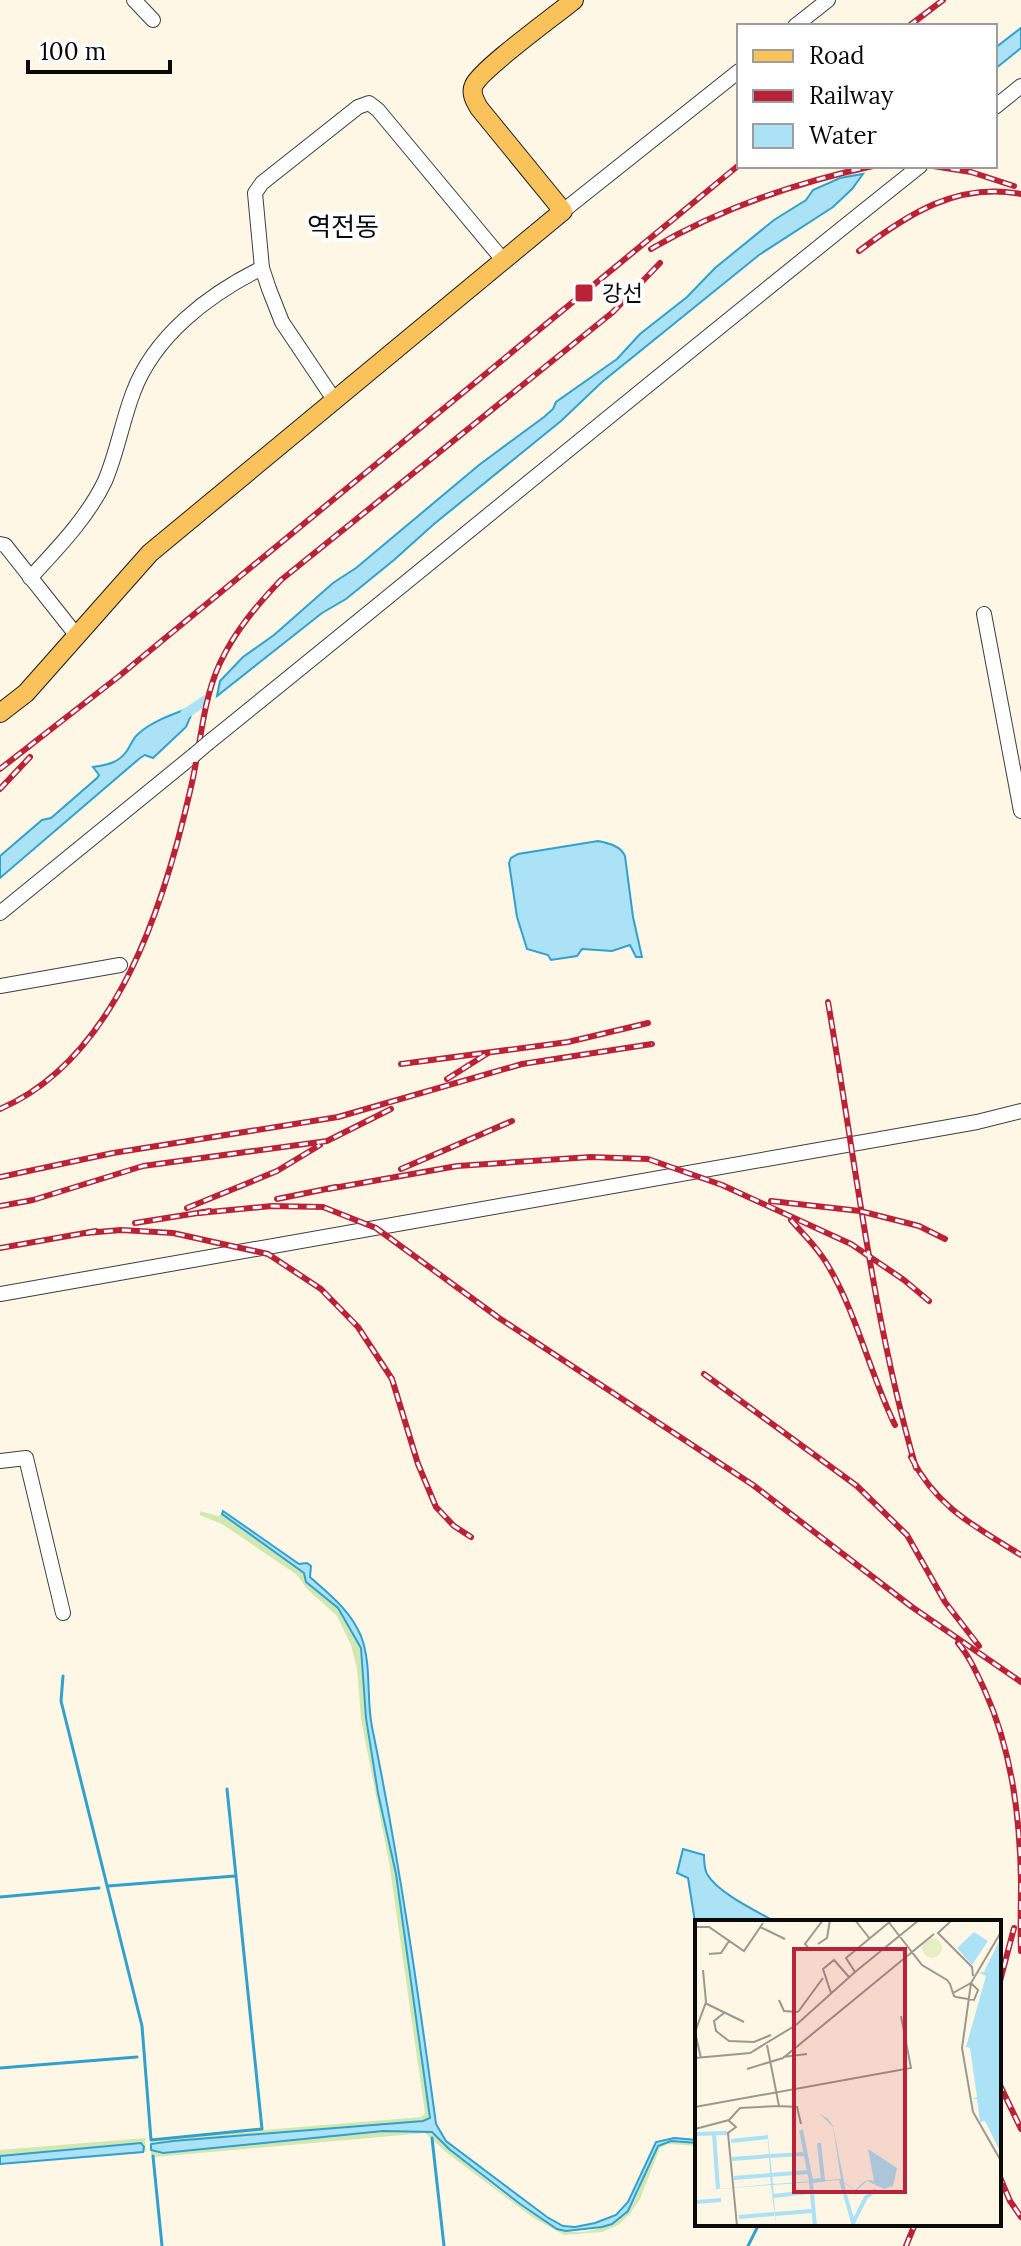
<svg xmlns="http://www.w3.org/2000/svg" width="1021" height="2246" viewBox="0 0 1021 2246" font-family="Lora,'Noto Sans KR',serif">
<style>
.green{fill:#d3e8b1}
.water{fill:#abe2f6;stroke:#32a0cd;stroke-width:2}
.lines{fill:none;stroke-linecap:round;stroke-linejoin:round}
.stream{stroke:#32a0cd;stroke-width:3}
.canal{stroke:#abe2f6;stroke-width:10}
.minor-casing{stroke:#3d3d3d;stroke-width:16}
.major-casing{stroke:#1b1b1b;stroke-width:20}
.minor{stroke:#fff;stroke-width:14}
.major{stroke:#fac25b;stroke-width:18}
.rail-casing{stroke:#b92239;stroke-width:6}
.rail{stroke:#fff;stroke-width:3;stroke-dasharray:9;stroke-linecap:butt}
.minor-bridge-casing{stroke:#3d3d3d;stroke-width:16;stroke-linecap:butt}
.minor-bridge{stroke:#fff;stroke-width:14}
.poi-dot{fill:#b92239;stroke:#fff;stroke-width:3}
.labels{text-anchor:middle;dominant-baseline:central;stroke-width:8;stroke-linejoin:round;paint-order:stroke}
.poi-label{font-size:22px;fill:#0a0a0a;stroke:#fff;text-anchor:start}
.quarter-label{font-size:26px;fill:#0a0a0a;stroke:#fff}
.inset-river{fill:none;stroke:#abe2f6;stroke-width:4}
.inset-road{fill:none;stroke:#9d988e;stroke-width:2}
.view{fill:#b92239;fill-opacity:0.15;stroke:#b92239;stroke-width:4}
.inset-edge{fill:none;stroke:#0a0a0a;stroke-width:4}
</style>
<rect width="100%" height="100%" fill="#fff7e6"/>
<g class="green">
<polygon points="200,1511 218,1516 222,1514 304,1573 338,1608 361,1648 366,1718 378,1793 396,1874 430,2118 428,2120 151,2144 151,2140 178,2137 421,2117 425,2113 389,1862 361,1719 357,1668 351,1645 337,1616 307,1589 297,1575 222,1524 200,1515"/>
<path d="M425,2130C437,2133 444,2145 453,2152C486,2179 525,2215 564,2230C582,2237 614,2226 627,2212C643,2194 643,2164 658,2146L671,2141L697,2143V2146L668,2144L660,2148L640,2199L629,2215L618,2225L602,2232L564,2235L532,2217L447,2153L425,2133L155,2157L151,2156V2150L163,2153L383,2131Z"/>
<polygon points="145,2138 146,2152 143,2152 144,2147 140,2143 0,2156 0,2150"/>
</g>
<g class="water">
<polygon points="1021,28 1021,48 995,69 995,48"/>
<polygon points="863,174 852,189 833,207 759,255 602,382 561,421 434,524 394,560 346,599 322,613 217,696 220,681 243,657 274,635 333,583 356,568 479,465 544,417 553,409 556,402 617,359 640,334 687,297 715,268 774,220 806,200 813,190 840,178"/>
<path d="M195,706L186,727L153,758L145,755L140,758L0,878V856L42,820L51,818L97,778L99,775L93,767C105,765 117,764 126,752C130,747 132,740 137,735C151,721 176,713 195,706Z"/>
<path d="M598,841C608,843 621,846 625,856L633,917L642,957H636L630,945L612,951L582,949L577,956L551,960L548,955L527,949L517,917L509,863L511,858L518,854Z"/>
<path d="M223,1511L299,1564L307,1563L311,1566L310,1577C330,1595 350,1610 361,1636C372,1665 366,1697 372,1727C399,1858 418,1991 436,2124L446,2141L547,2217L563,2226L575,2227L595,2223L616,2215L628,2202L656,2142L674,2138L697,2140V2143L671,2141L658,2146L628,2211L612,2224L602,2227L566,2231L557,2229L520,2204L449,2149L432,2132L383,2131L163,2153L151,2150V2144L173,2141L423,2121L430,2118L396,1874L378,1793L366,1718L361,1648L338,1608L306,1582L304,1573L222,1514Z"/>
<path d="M683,1849L704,1855C704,1861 704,1868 707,1874C718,1893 756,1911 776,1922H697V1934L688,1878L677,1873Z"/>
<polygon points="141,2143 144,2147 143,2152 0,2164 0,2156"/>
</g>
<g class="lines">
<g class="stream">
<polyline points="63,1676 61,1701 142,2026 151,2140 262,2129 227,1789"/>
<polyline points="108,1886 235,1876"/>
<polyline points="0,1897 99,1888"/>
<polyline points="0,2068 137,2057"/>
<polyline points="432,2138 444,2246"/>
<polyline points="153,2156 162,2246"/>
<polyline points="748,2246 758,2226"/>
</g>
<polyline class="canal" points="185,714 206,700"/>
<g class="minor-casing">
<g id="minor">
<polyline points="134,0 153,20"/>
<polyline points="795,26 828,0"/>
<polyline points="995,107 1021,86"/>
<polyline points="563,211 739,71"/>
<polyline points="335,401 282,322 269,289 262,268 255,193 262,183 358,107 369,103 378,110 503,260"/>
<polyline points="0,544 5,545 77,636"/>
<path d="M30,578C57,549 88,517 105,481C117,453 122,422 133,393C154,336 209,294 262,268"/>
<polyline points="984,614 1021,811"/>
<path d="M208,743C446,551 681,356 920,166"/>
<polyline points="0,913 194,755"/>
<polyline points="0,986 120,965"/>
<polyline points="0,1294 977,1122 1021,1111"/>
<polyline points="0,1461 26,1458 63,1613"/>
</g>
</g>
<g class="major-casing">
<path id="major" d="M0,713L26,693L150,553L563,211L479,108C475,101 470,93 474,85C481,69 556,15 574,0"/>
</g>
<use href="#minor" class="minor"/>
<use href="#major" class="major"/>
<g class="rail-casing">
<g id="rail">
<polyline points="909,26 943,0"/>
<polyline points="933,166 971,172 1014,186"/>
<path d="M651,249C721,208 794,183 873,166"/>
<path d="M859,251C908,214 957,182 1021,194"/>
<polyline points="0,769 118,677 739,165"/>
<polyline points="0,789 30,757"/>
<path d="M828,1002C855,1158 872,1316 916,1468"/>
<polyline points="401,1064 568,1042 648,1023"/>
<polyline points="447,1079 488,1053"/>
<path d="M0,1109C118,1058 165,902 191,787C201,745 202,702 220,663C235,631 257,605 281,580L613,312L660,263"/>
<polyline points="401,1169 512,1121"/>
<polyline points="0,1177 113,1153 338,1117 522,1064 652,1044"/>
<polyline points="328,1189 457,1166 591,1157 648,1159 722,1185 851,1244 904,1280 929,1301"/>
<polyline points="277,1199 336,1187"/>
<polyline points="771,1201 860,1211 919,1226 945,1239"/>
<polyline points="0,1206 33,1200 143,1166 327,1141 391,1109"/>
<polyline points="187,1208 277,1171 320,1145"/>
<polyline points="199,1213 272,1206 323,1207 376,1228 499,1318 753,1485 912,1607 1021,1682"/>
<path d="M791,1220C803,1234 818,1248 827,1264C856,1311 870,1374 895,1425"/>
<polyline points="135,1223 210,1211"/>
<polyline points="86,1233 121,1230 173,1233 268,1254 321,1289 358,1327 392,1379 418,1464 436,1507 454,1526 471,1537"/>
<polyline points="0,1248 96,1231"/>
<polyline points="704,1374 857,1486 907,1535 945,1602 979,1646"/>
<path d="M911,1457C936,1507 976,1527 1021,1555"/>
<path d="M958,1643C970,1657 977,1674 985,1691C1012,1751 1020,1817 1021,1883C1021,1906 1020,1928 1021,1951"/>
<polyline points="999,1985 1014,1928"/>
<polyline points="999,2083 1021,2129"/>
<polyline points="999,2175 1010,2201 1021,2217"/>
<polyline points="906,2246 915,2224"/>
</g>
</g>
<use href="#rail" class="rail"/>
<g class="minor-bridge-casing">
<polyline id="minor-bridge" points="194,755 208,743"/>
</g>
<use href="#minor-bridge" class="minor-bridge"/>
</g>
<rect class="poi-dot" x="574" y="283" width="20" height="20" rx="4"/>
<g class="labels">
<g class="poi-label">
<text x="602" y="293">강선</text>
</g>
<g class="quarter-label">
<text x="343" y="226">역전동</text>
</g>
</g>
<g transform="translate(695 1920)">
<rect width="306" height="306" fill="#fff7e6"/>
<path d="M227 28a10 10 0 1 1 20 0a10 10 0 1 1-20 0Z" fill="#e5efc3"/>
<path d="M279,12L293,21L277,45L262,28ZM306,17V233L290,201L285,202L282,179H277L282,177L275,128L271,127L291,56L283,52H289ZM124,193L133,199L138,206L149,262L160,270L170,261L176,260L179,261L173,229L202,248L198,266L189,269L172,261L161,271L145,260L78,265L81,306L76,265L0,271L76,264L72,207L78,264L146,259L138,207Z" fill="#abe2f6"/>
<path class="inset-river" d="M106,210L116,261L128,260L124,223M0,214L32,213M19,214L23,269M36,221L73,217M75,236L109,234M37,239L74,236M76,255L113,252M39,258L76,255M146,260L159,306M116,262L120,306M78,276L115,272M1,282L26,280M80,294L117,291M44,297L79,294M158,303L171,277L181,270"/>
<path class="inset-road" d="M29,0H82M160,0L175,19M192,0L227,45L252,60L255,64L259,76L261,77L279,80L283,70L276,63L258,73M257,0L243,13L277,47L278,56M0,7H14L49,31L68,3M65,7L90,19M306,12L276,63L267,128L278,192L306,241M123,24L132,18L135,0M116,31L110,24L128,0M14,34L26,33L34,21M160,52L224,0M136,73L128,49L139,40L154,57M84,80L89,91L103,92M10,83L49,102M103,92L128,58M29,93L19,101L21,111L34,121L59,122L76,115M72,125L84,186L102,187L106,204M88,137L112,134M0,138L55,133L101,105L160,52L151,38L197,0M6,138L0,112L11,82L8,50M52,149L88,138L239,14M0,187L216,148L206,96M33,200L41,207L33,213L42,306M0,209L34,200L45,188L84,186"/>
<path class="view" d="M99,29H210V272H99Z"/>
<rect width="306" height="306" class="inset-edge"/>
</g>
<rect x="737" y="24" width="260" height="144" fill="#ffffff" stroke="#9d9d9d" stroke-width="2"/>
<rect x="753" y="50" width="40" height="12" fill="#fac25b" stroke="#9d9d9d" stroke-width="2"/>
<text x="809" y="64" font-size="24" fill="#0a0a0a">Road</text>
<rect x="753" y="90" width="40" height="12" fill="#b92239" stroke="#9d9d9d" stroke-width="2"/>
<text x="809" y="104" font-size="24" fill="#0a0a0a">Railway</text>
<rect x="753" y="124" width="40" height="24" fill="#abe2f6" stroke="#9d9d9d" stroke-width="2"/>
<text x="809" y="144" font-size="24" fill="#0a0a0a">Water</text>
<path d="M28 60v12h142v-12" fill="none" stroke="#0a0a0a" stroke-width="4"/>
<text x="40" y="60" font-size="24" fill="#0a0a0a" stroke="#ffffff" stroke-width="6" paint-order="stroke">100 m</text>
</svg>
